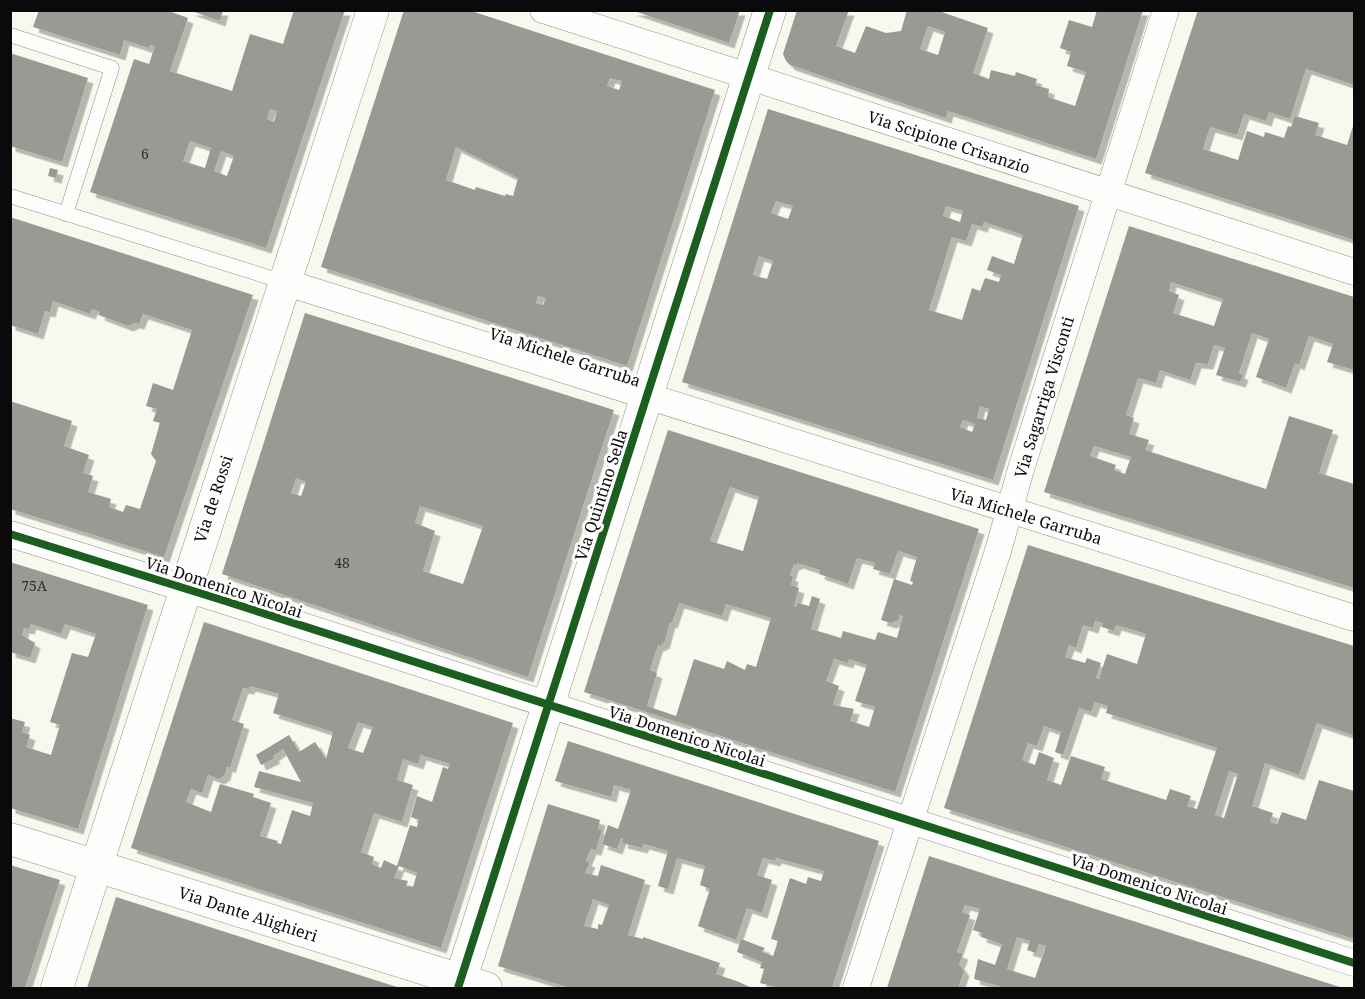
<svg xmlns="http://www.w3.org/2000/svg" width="1365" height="999" viewBox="0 0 1365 999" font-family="'Noto Serif',serif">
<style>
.building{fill:#9a9a94;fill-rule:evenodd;filter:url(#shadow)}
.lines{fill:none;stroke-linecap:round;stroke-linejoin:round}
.service-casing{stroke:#91918d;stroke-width:15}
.minor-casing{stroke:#91918d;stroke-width:27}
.tertiary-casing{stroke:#91918d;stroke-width:33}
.service{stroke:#fefefc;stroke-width:14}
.minor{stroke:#fefefc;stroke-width:26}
.tertiary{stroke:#fefefc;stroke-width:32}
.cycleway-casing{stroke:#fff;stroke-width:11}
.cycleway{stroke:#1b5e20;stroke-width:8}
.labels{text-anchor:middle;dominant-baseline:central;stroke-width:6;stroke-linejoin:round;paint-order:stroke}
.number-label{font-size:14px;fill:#2e2e2c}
.street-label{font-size:16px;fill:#0a0a0a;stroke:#fff}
</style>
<defs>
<filter id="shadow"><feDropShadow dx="5.5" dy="5.5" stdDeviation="0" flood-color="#0004"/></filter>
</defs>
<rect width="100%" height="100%" fill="#f8f8ee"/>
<g class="building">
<path d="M39,10H166L188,18L170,71L232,91L250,34L283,44L294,10H345L266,248L90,192L134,59L149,64L155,46L150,45L149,48L124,40L120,55L33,27ZM270,109L277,111L274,122L267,119ZM190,141L211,148L205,168L183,161ZM221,151L234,156L227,176L214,171Z"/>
<polygon points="189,10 223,10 220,21"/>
<path d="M404,10H468L715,90L627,366L321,267ZM610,78L622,81L619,90L607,86ZM456,147L518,178L513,196L506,194L505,196L476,187L475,190L446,180ZM538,296L546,298L543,305L536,303Z"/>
<polygon points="631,10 740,10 729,43"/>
<path d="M797,10H849L836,46L855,53L866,26L886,33L901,31L907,10H936L988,28L973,73L989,79L991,70L1015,76L1016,72L1037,79L1035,85L1049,89L1048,97L1075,106L1086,72L1067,66L1071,52L1060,48L1069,20L1092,27L1097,10H1143L1096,159L948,111L946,118L790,65L786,61L783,54ZM928,26L945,32L938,55L920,49Z"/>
<polygon points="1198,10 1354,10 1354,85 1306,69 1290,119 1269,112 1266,121 1244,114 1237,135 1210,127 1203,149 1238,160 1247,131 1264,137 1265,132 1284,138 1288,126 1291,127 1295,116 1319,123 1315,135 1347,145 1354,123 1354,240 1145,173"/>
<polygon points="10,53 88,78 62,162 10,146"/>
<path d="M768,109L1079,206L993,480L682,382ZM776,201L793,206L788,219L771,213ZM946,206L963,211L960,222L943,216ZM984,222L1023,235L1014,264L992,256L987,270L1001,275L999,282L985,278L980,291L972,288L962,320L929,310L952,237L966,241L972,224L982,227ZM759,256L773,261L767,279L753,275ZM980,406L989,409L986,420L977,418ZM963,420L975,424L972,432L960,427Z"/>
<polygon points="50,168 58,170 56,178 48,176"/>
<polygon points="10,217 253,295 164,557 10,509 10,401 72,421 64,446 89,455 83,473 93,476 88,492 111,499 109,507 123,512 126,505 140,509 156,461 151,454 160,423 153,421 157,409 146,406 153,383 173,390 192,330 143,314 139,324 134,323 128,326 99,315 100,312 92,309 90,314 53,301 50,312 45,311 38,334 10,325"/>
<path d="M1129,226L1354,297V370L1327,362L1333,344L1309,336L1299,365L1295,363L1286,388L1256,377L1269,339L1252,333L1239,373L1243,375L1240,382L1216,375L1225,348L1214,345L1208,364L1196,363L1190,380L1160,370L1156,383L1138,378L1126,415L1134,418L1129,434L1149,440L1145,450L1266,489L1289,416L1333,430L1319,473L1354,484V588L1044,492ZM1171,282L1223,299L1214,326L1173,313L1179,295L1169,291ZM1094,446L1131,457L1125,474L1114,470L1116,465L1090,456Z"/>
<path d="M305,313L614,410L528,677L222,574ZM296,478L306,482L301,496L291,493ZM420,506L483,526L463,584L423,571L435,531L415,523Z"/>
<path d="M668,430L979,529L895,792L584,692ZM730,487L759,497L743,551L710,541ZM898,551L917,557L910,581L913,582L912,585L894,579L881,620L891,623L898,620L900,615L903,616L897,638L878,632L875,640L843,631L841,638L811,629L820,599L812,596L809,606L798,603L796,607L794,606L799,588L791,585L793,577L790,575L794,564L796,565L797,563L820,570L819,574L848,584L857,558L875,563L873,569L890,574ZM679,603L722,616L726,604L771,618L756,667L747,664L745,670L727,661L724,669L694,659L676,716L647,706L657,673L650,670L658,645L661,646L662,643L664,644L670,622L672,623ZM834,659L848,663L849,659L867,665L855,701L875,707L869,727L850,721L854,709L833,705L839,686L826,681Z"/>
<path d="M1028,545L1354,646V730L1353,735L1317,723L1299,775L1265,763L1252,806L1273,813L1270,822L1277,824L1282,812L1306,820L1319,780L1354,791V939L944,808ZM1095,621L1103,623L1102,627L1114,631L1116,625L1146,634L1137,664L1107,654L1099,679L1096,678L1101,663L1087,658L1085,663L1065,657L1069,645L1076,648L1083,625L1093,628ZM1095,702L1108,706L1106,713L1217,748L1197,809L1187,806L1191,796L1170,789L1166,800L1101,779L1105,767L1071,756L1061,785L1047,780L1054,758L1039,752L1035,765L1022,760L1028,743L1037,746L1044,726L1061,732L1055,752L1063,755L1079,708L1091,712ZM1229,771L1238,774L1224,818L1215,815Z"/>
<polygon points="10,562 148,605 78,829 10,808 10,718 25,722 22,732 30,735 26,747 51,755 60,725 50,722 72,653 88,657 96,634 65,624 61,634 31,624 29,629 24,628 22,635 35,643 30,658 10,652"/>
<path d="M204,622L513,723L441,948L131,848ZM250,686L279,694L273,713L333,732L326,759L315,742L299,752L289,735L256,755L261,765L275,758L273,756L283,749L301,782L259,771L254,787L313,803L310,816L292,810L281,844L277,843L278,841L260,836L271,803L253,797L254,794L220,784L211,812L186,802L191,789L202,793L208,775L219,779L225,775L227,766L230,768L244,724L232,720L243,688L249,689ZM358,722L373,727L363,753L348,748ZM421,755L450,764L448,769L443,767L432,802L417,796L411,817L419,820L417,827L410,825L397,866L384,860L381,868L372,864L374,857L361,852L374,813L402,822L413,785L397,780L403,759L418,764ZM399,866L417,873L413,887L406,886L408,881L394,878Z"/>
<polygon points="568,741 879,841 832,988 779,988 760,983 764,969 760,968 762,962 737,952 741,939 765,948 762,952 773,956 778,941 771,939 790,878 806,884 808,877 821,881 824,871 776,858 775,861 763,858 757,875 772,880 762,913 747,908 736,940 698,926 710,889 700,885 705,866 677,858 668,889 658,886 668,851 644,844 642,848 622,843 623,838 621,838 617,849 602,844 608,825 618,829 631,790 614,785 611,797 555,781"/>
<path d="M548,804L600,820L598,829L602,830L596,850L591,849L586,861L590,862L585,873L598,876L601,865L645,880L628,935L643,939V937L720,963L716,974L739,982L750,987V988H570L498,966ZM593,899L609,905L602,925L598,924V929L584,926Z"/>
<path d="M929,856L1343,988H1006L974,979L978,959L995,965L1002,944L981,937L982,933L973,930L980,909L965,905L962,912L970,915L957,952L963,954L959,964L964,971L958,988H887ZM1017,937L1030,941L1027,950L1036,953L1039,944L1046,946L1035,978L1007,969Z"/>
<polygon points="10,865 60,880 25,988 10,988"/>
<polygon points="116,897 400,988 87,988"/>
</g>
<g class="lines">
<g class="service-casing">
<g id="service">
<polyline points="10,35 112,68 66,214"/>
<polyline points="10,196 284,282"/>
</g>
</g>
<g class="minor-casing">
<g id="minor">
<polyline points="543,10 1354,272"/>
<polyline points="284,282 1354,618"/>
<polyline points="10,534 222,600 1354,963"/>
<polyline points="856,988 998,551 1021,469 1166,10"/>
</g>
</g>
<g class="tertiary-casing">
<g id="tertiary">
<polyline points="10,839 486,988"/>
<polyline points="57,988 373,10"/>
<polyline points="458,988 770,10"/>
</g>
</g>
<use href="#service" class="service"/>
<use href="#minor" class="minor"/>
<use href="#tertiary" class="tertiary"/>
<g class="cycleway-casing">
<g id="cycleway">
<polyline points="10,534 222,600 1354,963"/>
<polyline points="458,988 770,10"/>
</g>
</g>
<use href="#cycleway" class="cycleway"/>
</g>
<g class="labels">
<g class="number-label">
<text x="145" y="153">6</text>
<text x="342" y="562">48</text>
<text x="34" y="585">75A</text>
</g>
<g class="street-label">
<text transform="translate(949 142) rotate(18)">Via Scipione Crisanzio</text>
<text transform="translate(565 357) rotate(18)">Via Michele Garruba</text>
<text transform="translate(1044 397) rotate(-73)">Via Sagarriga Visconti</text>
<text transform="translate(601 495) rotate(-72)">Via Quintino Sella</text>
<text transform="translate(213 499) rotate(-72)">Via de Rossi</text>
<text transform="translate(1026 516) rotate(17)">Via Michele Garruba</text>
<text transform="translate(224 587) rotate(18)">Via Domenico Nicolai</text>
<text transform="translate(687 736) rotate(18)">Via Domenico Nicolai</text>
<text transform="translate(1149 884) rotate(18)">Via Domenico Nicolai</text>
<text transform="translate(248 914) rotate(18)">Via Dante Alighieri</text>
</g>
</g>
<rect width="1365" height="999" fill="none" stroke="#0a0a0a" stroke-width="24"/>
</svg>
